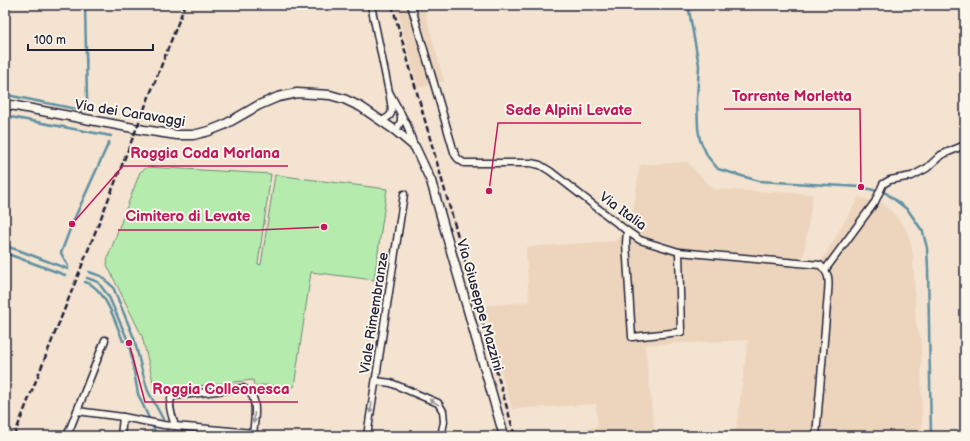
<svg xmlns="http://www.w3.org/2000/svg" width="970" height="441" viewBox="0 0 970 441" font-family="'Balsamiq Sans',sans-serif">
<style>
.built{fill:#edd5bd}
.green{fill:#b5ecae;stroke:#6c8774}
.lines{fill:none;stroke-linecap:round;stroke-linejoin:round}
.stream{stroke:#6090a2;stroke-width:2.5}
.minor-casing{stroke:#22223b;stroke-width:9}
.tertiary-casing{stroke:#22223b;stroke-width:11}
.minor{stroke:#fbf7ec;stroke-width:6}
.tertiary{stroke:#fbf7ec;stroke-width:8}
.rail{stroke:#22223b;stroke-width:2.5;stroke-dasharray:6 3;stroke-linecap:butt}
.oneway{fill:#99979c}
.labels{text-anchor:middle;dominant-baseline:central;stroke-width:4;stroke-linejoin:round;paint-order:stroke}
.street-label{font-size:14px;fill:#22223b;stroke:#fbf7ec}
.leader{fill:none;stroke:#c2185b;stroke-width:1.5}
.callout-dot{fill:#c2185b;stroke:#fbf7ec;stroke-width:1.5}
.callout-label{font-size:15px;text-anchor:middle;font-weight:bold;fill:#c2185b;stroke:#fbf7ec;stroke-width:4;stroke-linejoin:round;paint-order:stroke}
</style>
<rect width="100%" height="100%" fill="#f3e3d0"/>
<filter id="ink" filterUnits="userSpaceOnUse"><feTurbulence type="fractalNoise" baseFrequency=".025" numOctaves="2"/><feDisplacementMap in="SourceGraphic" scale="8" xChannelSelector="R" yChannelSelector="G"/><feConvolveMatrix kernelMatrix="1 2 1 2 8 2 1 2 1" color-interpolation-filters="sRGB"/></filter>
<g filter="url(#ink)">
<g class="built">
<polygon points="396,5 423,5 444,81 418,88"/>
<polygon points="687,162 713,189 813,194 803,259 822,260 859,197 883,204 891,211 904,226 910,240 913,254 916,324 921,340 922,436 735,436 748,340 645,345 655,436 582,436 582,429 598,427 596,404 512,409 482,306 529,302 526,247 615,241 631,226 640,165"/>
</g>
<polygon class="green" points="148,167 271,174 258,264 261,265 275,175 387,189 374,280 311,272 294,387 263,385 254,386 253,380 154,391 152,377 142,336 107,265 108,257 140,172"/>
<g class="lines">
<g class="stream">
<polyline points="688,5 699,65 697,99 698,128 700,140 708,157 718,169 759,181 861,187 886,193 908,210 923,232 927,248 928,268 931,436"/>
<polyline points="7,95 86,111 87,99 85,5"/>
<polyline points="5,116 111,136"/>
<polyline points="5,246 18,250 68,269"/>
<polyline points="5,253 38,265"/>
<polyline points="38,265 65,275"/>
<polyline points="68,266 61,253 72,224 109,142"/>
<polyline points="89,272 101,276 113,287 134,338 141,367 148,391 163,419"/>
<polyline points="87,278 98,282 109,297 129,343 138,394 157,436"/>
<path d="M85,282C88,283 91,284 93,286C108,297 116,324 123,341H124"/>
<polyline points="167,436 167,429"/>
</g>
<g class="minor-casing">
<g id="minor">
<polyline points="371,5 389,92 407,125 414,146"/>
<path d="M411,5L454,152C456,158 459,160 464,163H531L540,165L550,171L627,231L640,240L679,252L820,265C830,274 829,280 828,293L816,436"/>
<path d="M381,121C395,115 392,111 390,97"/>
<polyline points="396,131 401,121 401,114"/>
<polyline points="627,231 626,243 632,337 681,332 679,252"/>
<polyline points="825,270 875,202 883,184 890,180 912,176 927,168 941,155 965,145"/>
<polyline points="376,381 391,383 438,403 443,411 444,422 441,436"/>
<polyline points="77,411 105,340"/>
<path d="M175,426C173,418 166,403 173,396L243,388C246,390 250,391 251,394C258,403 254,424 253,435"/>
<polyline points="67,436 77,411 123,417 164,425 253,433"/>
<polyline points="121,436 123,417"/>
<polyline points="367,436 404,194"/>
</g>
</g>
<g class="tertiary-casing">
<polyline id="tertiary" points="5,104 144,130 177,135 193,135 209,131 224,125 259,105 278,97 297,93 330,95 344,99 361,107 396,131 415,147 431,181 504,436"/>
</g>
<use href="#minor" class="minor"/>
<use href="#tertiary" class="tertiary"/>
<g class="rail">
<polyline points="392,5 515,436"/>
<path d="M14,436C71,292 129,149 185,5"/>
</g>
</g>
<defs><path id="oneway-solid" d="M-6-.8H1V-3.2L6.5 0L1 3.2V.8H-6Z"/></defs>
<g class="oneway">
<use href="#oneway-solid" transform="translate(434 402) rotate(-150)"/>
<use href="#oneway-solid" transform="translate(371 408) rotate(99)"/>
<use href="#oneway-solid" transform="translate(254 418) rotate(94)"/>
</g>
</g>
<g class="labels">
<g class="street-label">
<text transform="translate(130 113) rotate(9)">Via dei Caravaggi</text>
<text transform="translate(623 211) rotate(36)">Via Italia</text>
<text transform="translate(480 305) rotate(74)">Via Giuseppe Mazzini</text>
<text transform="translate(374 313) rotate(-81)">Viale Rimembranze</text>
</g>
</g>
<path class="leader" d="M861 187L860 109H724M489 191L498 123H641M72 224L123 166H288M324 227L258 230H118M129 343L145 402H298"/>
<g class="callout-dot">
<circle cx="861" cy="187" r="4"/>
<circle cx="489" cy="191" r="4"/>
<circle cx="72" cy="224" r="4"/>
<circle cx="324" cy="227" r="4"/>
<circle cx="129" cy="343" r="4"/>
</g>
<g class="callout-label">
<text x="792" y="101">Torrente Morletta</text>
<text x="569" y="115">Sede Alpini Levate</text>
<text x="205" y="158">Roggia Coda Morlana</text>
<text x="188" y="221">Cimitero di Levate</text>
<text x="221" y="394">Roggia Colleonesca</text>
</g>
<rect width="970" height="441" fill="none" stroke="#fbf7ec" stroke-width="20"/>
<rect x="10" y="10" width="950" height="421" fill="none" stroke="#22223b" stroke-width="1.5" filter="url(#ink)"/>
<path d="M28 44v6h125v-6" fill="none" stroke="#22223b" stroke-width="2"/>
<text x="34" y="44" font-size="12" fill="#22223b" stroke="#fbf7ec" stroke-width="3" paint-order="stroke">100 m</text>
</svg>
